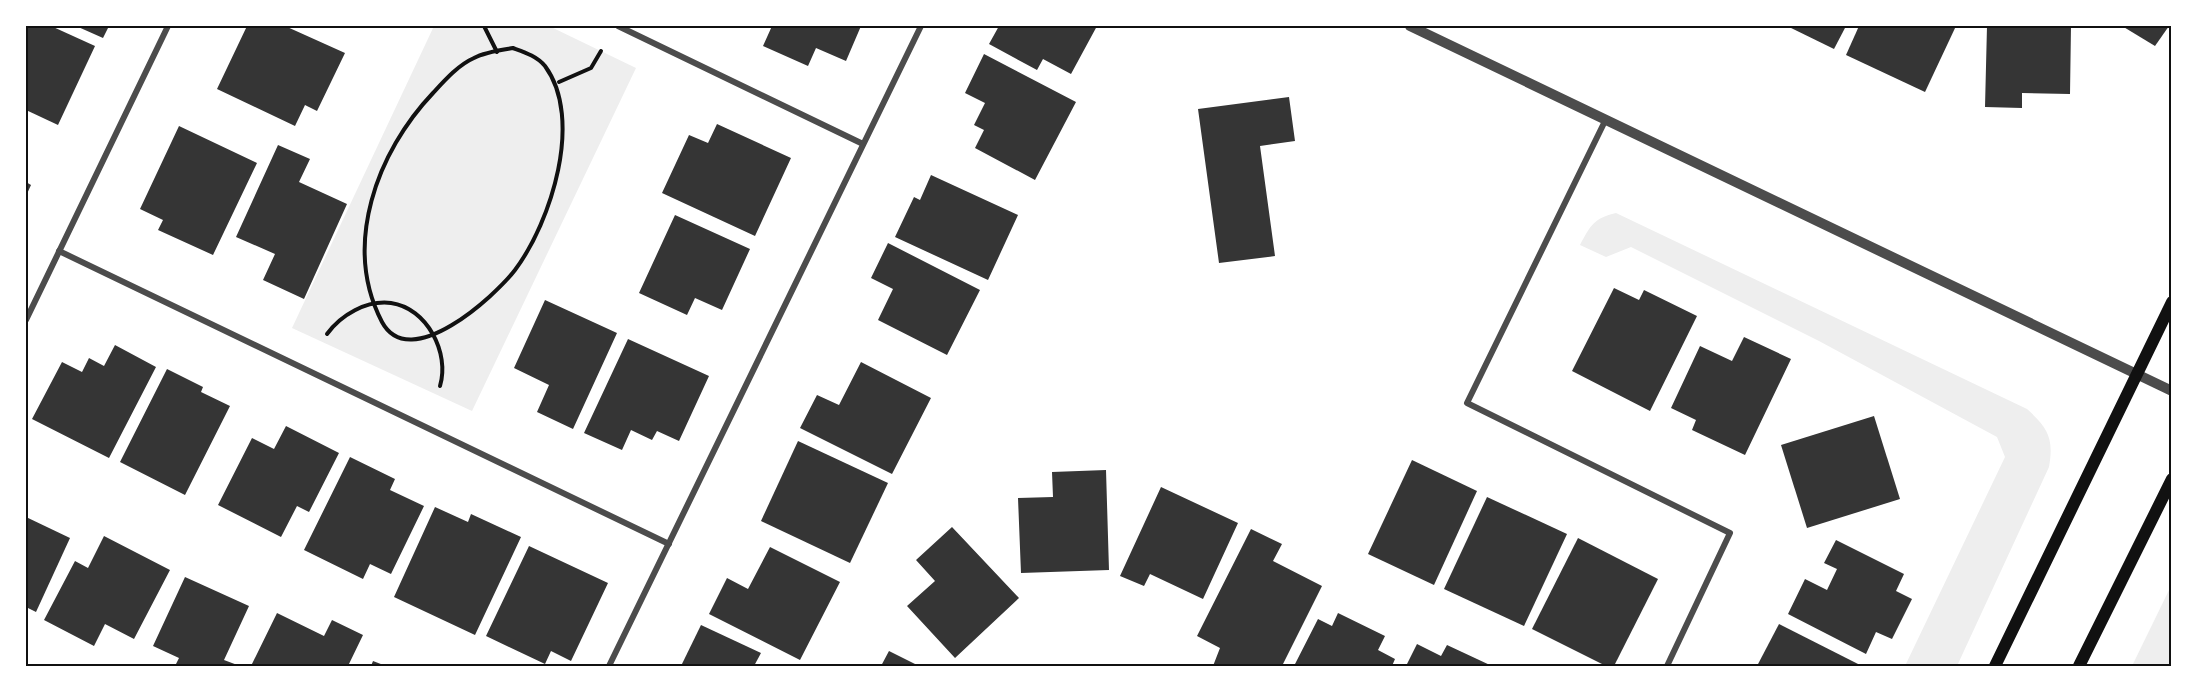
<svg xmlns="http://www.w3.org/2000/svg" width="2197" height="692" viewBox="0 0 2197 692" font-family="'Archivo Narrow',sans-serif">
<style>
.green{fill:#eee}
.building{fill:#353535}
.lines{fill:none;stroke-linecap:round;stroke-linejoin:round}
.path{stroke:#111;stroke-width:4}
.minor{stroke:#4c4c4c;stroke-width:6}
.tertiary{stroke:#4c4c4c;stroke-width:10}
.secondary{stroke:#111;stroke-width:12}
.neatline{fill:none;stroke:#111;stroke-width:2}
</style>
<rect width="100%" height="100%" fill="#fff"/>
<g class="green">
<polygon points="434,26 549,26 636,68 472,411 292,328"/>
<path d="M1616,213L2027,409C2048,428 2054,438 2049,467L1957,666H1905L2005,457L1997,437L1819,341L1631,247L1606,257L1580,245C1590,226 1594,218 1616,213Z"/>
<polygon points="2171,586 2171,666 2132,666"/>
</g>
<g class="building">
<polygon points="26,26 51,26 95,46 58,125 26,110"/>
<polygon points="76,26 109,26 103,38"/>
<polygon points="247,26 285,26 345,53 317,111 305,105 295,126 217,89"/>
<polygon points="772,26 861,26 846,61 816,48 808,66 763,46"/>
<polygon points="999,26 1097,26 1071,74 1043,59 1037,70 989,44"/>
<polygon points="1787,26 1846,26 1834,49"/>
<polygon points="1859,26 1956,26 1925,92 1846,55"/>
<polygon points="1987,26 2071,26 2070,94 2022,93 2022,108 1985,107"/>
<polygon points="2122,26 2169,26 2155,46"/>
<polygon points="984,54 1076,102 1035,180 975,148 984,130 974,125 985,103 965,93"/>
<polygon points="1289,97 1295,141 1260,146 1275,256 1219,263 1198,109"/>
<polygon points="717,124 791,158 755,236 662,193 689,135 708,143"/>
<polygon points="179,126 257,163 213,255 158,230 163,220 140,209"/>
<polygon points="278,145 310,159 299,182 347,204 304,299 263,280 275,254 236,237"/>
<polygon points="931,175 1018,215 988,280 895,237 914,197 920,200"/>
<polygon points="26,182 31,185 26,196"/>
<polygon points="675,215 750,249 722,310 695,298 687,315 639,293"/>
<polygon points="888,243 980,290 947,355 878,320 893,289 871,278"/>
<polygon points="1614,288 1639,300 1644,290 1697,316 1650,411 1572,371"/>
<polygon points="545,300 617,333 573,429 537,412 549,385 514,368"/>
<polygon points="1744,337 1791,359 1745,455 1692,430 1696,420 1671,408 1700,346 1732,361"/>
<polygon points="628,339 709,376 679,441 657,431 652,440 631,430 622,450 584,433"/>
<polygon points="115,345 156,367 109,458 32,419 62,362 82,372 89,358 104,366"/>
<polygon points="861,362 931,398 892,474 800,428 817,395 839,405"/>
<polygon points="167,369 203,387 201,392 230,406 185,495 120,462"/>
<polygon points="1874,416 1900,499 1807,528 1781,445"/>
<polygon points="286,426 339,453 309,512 297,506 281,537 218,505 252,438 274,449"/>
<polygon points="798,441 888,483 850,563 761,521"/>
<polygon points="350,457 395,479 390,490 424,506 391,574 370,564 363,579 304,550"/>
<polygon points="1412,460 1477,491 1434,585 1368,554"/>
<polygon points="1106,470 1109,570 1021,573 1018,498 1053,497 1052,472"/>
<polygon points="1161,487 1238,523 1203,599 1150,574 1144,586 1120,576"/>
<polygon points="1487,497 1567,534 1524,626 1444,589"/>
<polygon points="435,507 468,522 471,514 521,537 475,635 394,597"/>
<polygon points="26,517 70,538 36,612 26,607"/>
<polygon points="952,527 1019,598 955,658 907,606 935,581 916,560"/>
<polygon points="1251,529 1282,544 1273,561 1322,586 1282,666 1213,666 1220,648 1197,636"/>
<polygon points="104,536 170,570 134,639 105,624 94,646 44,620 75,561 88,568"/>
<polygon points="1578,538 1658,579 1614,666 1606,666 1532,629"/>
<polygon points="1836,540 1904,574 1896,591 1912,599 1892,639 1876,632 1866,654 1788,614 1805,579 1827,590 1837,569 1824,563"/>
<polygon points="529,546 608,583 571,661 551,651 545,664 486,636"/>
<polygon points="770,547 840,582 800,660 709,614 727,578 748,589"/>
<polygon points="185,577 249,606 224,660 240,666 175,666 179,658 153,646"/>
<polygon points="277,613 324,636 332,620 363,635 348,666 251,666"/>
<polygon points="1338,613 1385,636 1378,650 1395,659 1392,666 1294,666 1318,619 1332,626"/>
<polygon points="1779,624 1862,666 1757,666"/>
<polygon points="701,625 761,653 754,666 681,666"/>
<polygon points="1417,644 1441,656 1447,645 1492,666 1406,666"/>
<polygon points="889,651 919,666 881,666"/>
<polygon points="373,661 386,666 371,666"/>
</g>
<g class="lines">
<g class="path">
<polyline points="484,26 497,52"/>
<path d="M513,48C524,52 537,56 545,66C584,119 551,222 515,270C495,296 410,374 382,322C342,245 377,152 433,93C444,81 458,65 474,58C485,52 501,50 513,48Z"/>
<polyline points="559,82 591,68 601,51"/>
<path d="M327,334C341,315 366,300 391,303C427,308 450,353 440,386"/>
</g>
<g class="minor">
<polyline points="618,26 863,144"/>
<polyline points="1606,119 1467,403 1730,533 1667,666"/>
<polyline points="59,251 669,544"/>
<polyline points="26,320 168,26"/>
<polyline points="609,666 921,26"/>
</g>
<polyline class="tertiary" points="1410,26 2172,391"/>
<g class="secondary">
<polyline points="1995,666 2172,302"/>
<polyline points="2079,666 2172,479"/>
</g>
</g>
<rect width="2197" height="692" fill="none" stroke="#ffffff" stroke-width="54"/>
<rect x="27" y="27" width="2143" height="638" class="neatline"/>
</svg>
